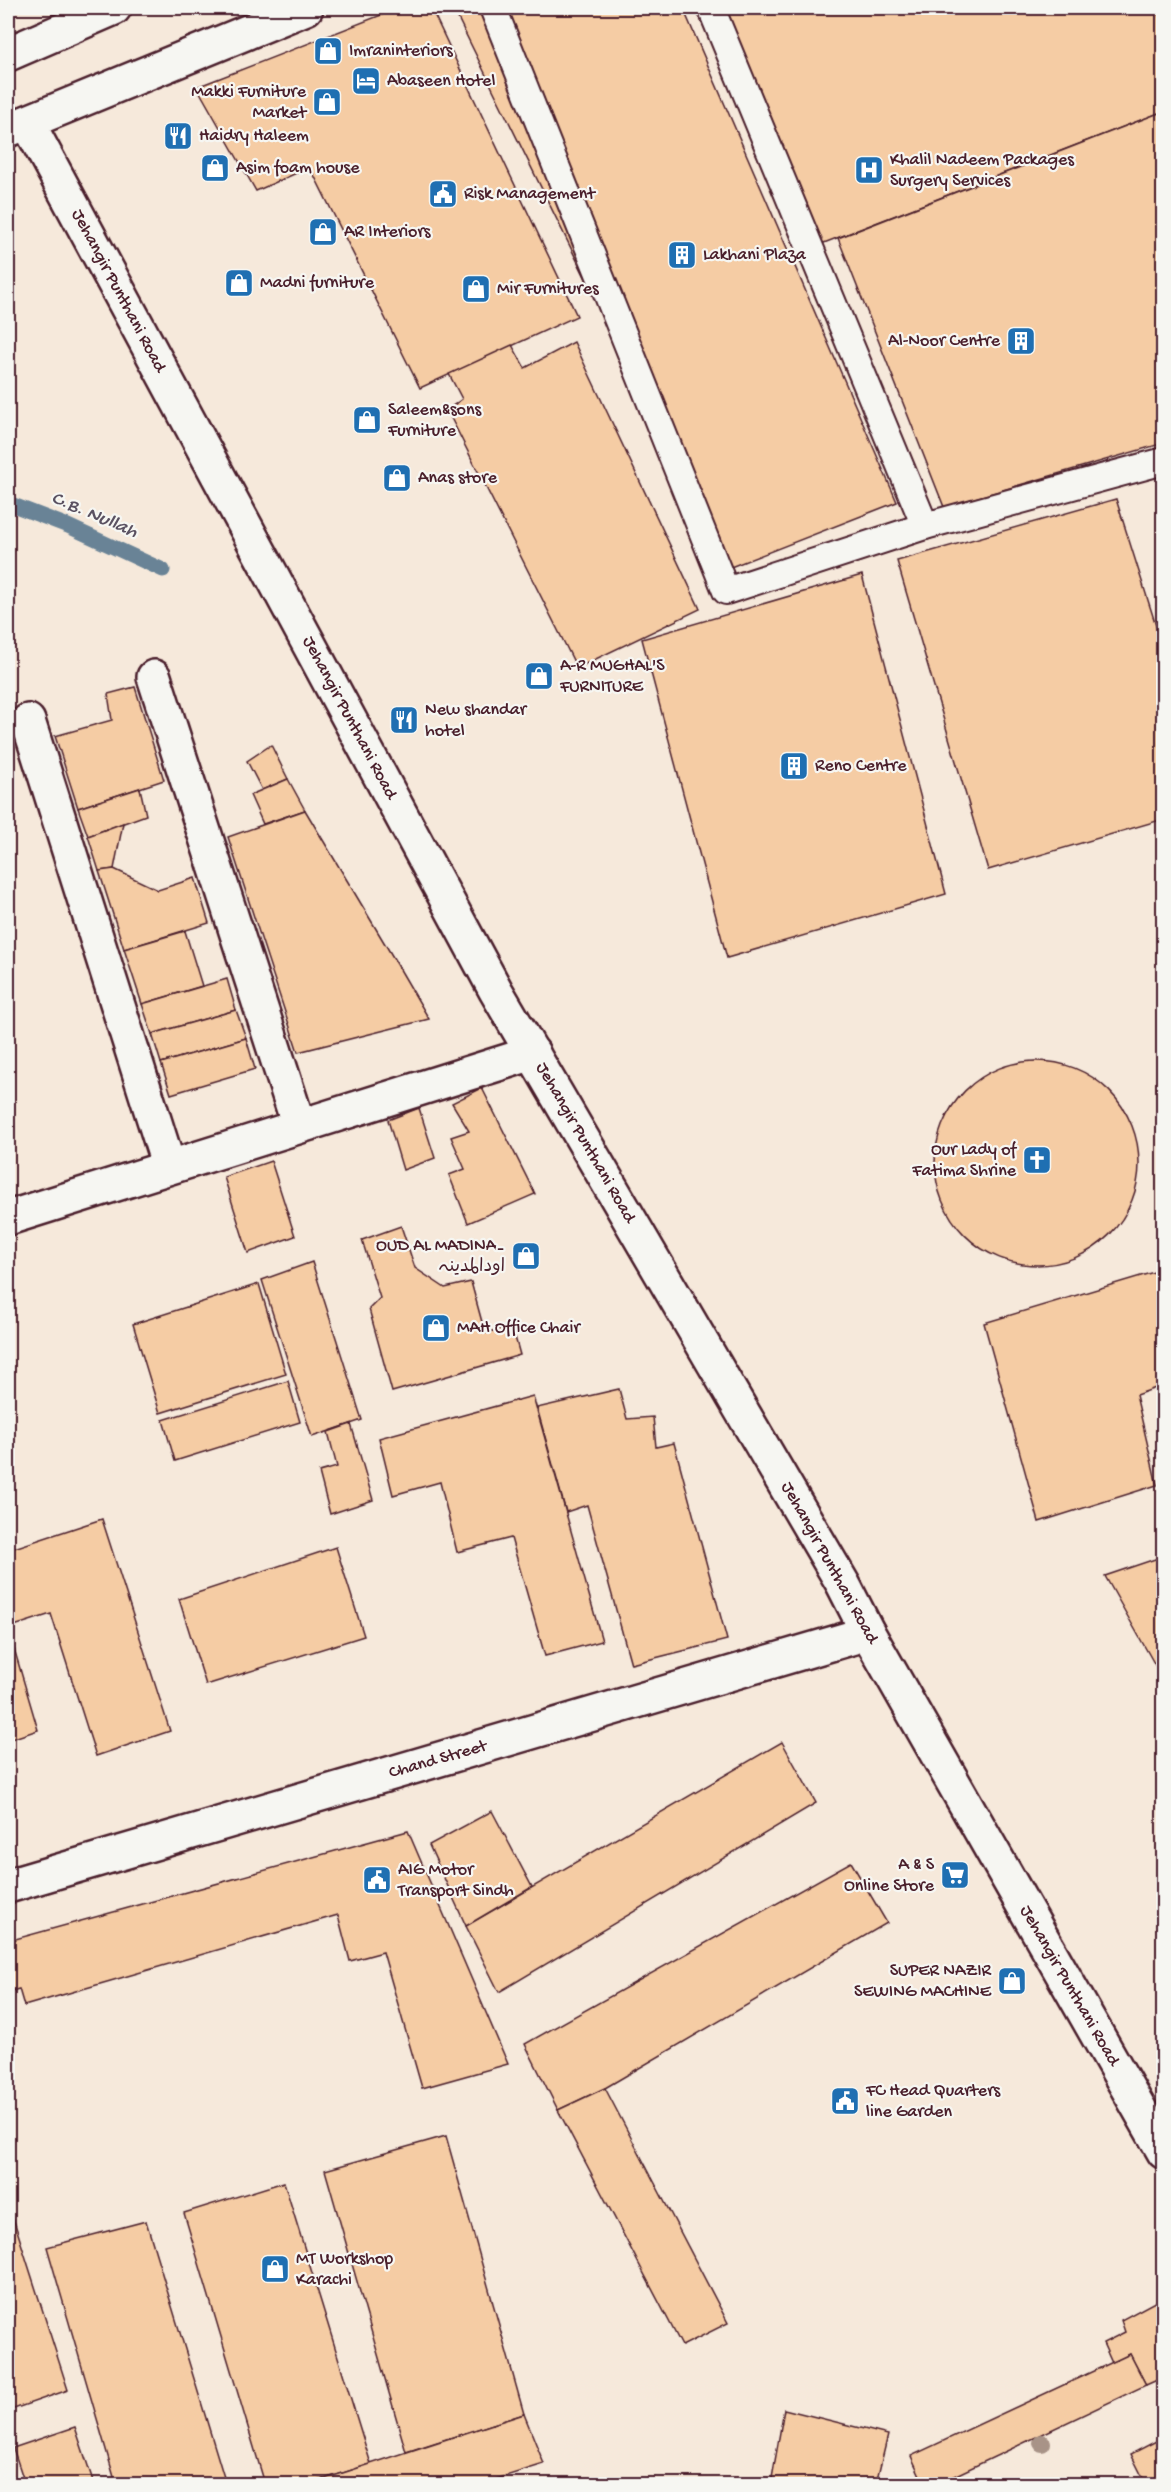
<svg xmlns="http://www.w3.org/2000/svg" width="1171" height="2492" viewBox="0 0 1171 2492" font-family="'Gochi Hand','Playpen Sans Arabic',sans-serif">
<style>
.lines{fill:none;stroke-linecap:round;stroke-linejoin:round}
.stream{stroke:#698396;stroke-width:15}
.building{fill:#f5cca4;stroke:#4a1f2b;stroke-width:1.5}
.lane-casing{stroke:#4a1f2b;stroke-width:30}
.street-casing{stroke:#4a1f2b;stroke-width:38}
.secondary-casing{stroke:#4a1f2b;stroke-width:38}
.lane{stroke:#f6f6f2;stroke-width:26}
.street{stroke:#f6f6f2;stroke-width:33}
.secondary{stroke:#f6f6f2;stroke-width:33}
.tree{fill:#a89387}
.labels{text-anchor:middle;dominant-baseline:central;stroke-width:4.5;stroke-linejoin:round;paint-order:stroke}
.poi-label{font-size:18px;fill:#4a1f2b;stroke:#f6f6f2;text-anchor:start}
.street-label{font-size:18px;fill:#4a1f2b;stroke:#f6f6f2}
.water-label{font-size:20px;font-style:italic;fill:#5a5161;stroke:#f6f6f2}
</style>
<rect width="100%" height="100%" fill="#f6e9db"/>
<filter id="ink" filterUnits="userSpaceOnUse"><feTurbulence type="fractalNoise" baseFrequency=".0167" numOctaves="2"/><feDisplacementMap in="SourceGraphic" scale="12" xChannelSelector="R" yChannelSelector="G"/><feConvolveMatrix kernelMatrix="1 2 1 2 8 2 1 2 1" color-interpolation-filters="sRGB"/></filter>
<g filter="url(#ink)">
<g class="lines">
<polyline class="stream" points="8,503 68,526 163,570"/>
</g>
<g class="building">
<polygon points="399,8 431,8 577,316 420,388 310,167 256,191 197,87"/>
<polygon points="453,8 683,8 897,502 728,568"/>
<polygon points="711,8 1155,8 1164,25 1164,111 811,248"/>
<polygon points="1164,111 1164,443 944,507 838,238"/>
<polygon points="574,342 700,609 577,668 447,410 462,399 449,374 512,345 525,368"/>
<polygon points="1116,499 1164,651 1164,819 988,870 897,561"/>
<polygon points="862,575 946,894 727,958 642,639"/>
<polygon points="135,687 164,780 78,808 55,736 112,720 108,694"/>
<polygon points="271,745 288,779 262,790 247,761"/>
<polygon points="288,779 305,810 263,824 250,795"/>
<polygon points="140,788 146,815 88,836 78,808"/>
<polygon points="305,810 394,959 429,1019 298,1052 228,837"/>
<polygon points="123,823 114,869 99,871 88,836"/>
<polygon points="114,869 158,890 195,878 209,923 124,949 99,871"/>
<polygon points="185,931 202,986 142,1004 124,949"/>
<polygon points="227,979 236,1010 152,1034 142,1004"/>
<polygon points="236,1010 246,1038 161,1063 152,1034"/>
<polygon points="246,1038 255,1069 171,1094 161,1063"/>
<circle cx="1037" cy="1163" r="102"/>
<polygon points="482,1088 535,1194 468,1223 449,1175 465,1169 451,1137 469,1131 452,1103"/>
<polygon points="419,1108 435,1158 403,1170 388,1120"/>
<polygon points="271,1161 295,1236 248,1253 224,1177"/>
<polygon points="401,1226 415,1268 445,1288 471,1282 485,1333 512,1326 520,1355 392,1392 369,1309 380,1298 362,1240"/>
<polygon points="312,1262 362,1420 312,1437 262,1280"/>
<polygon points="1164,1269 1164,1385 1136,1395 1157,1485 1039,1522 984,1323"/>
<polygon points="259,1284 286,1374 160,1413 133,1324"/>
<polygon points="288,1381 300,1422 175,1461 163,1420"/>
<polygon points="619,1389 627,1419 653,1417 656,1447 674,1443 727,1640 631,1664 587,1505 566,1512 537,1408"/>
<polygon points="533,1396 602,1641 545,1656 511,1538 457,1552 440,1482 393,1495 379,1438"/>
<polygon points="351,1424 373,1500 330,1514 319,1472 337,1467 328,1432"/>
<polygon points="102,1519 170,1731 96,1756 51,1614 8,1628 8,1550"/>
<polygon points="336,1547 364,1636 206,1685 179,1599"/>
<polygon points="1164,1556 1164,1681 1105,1576"/>
<polygon points="8,1628 38,1730 8,1740"/>
<polygon points="782,1742 816,1803 499,1992 466,1926"/>
<polygon points="492,1811 532,1887 466,1926 429,1845"/>
<polygon points="408,1831 508,2064 422,2088 383,1952 350,1961 338,1915 24,2006 19,1989 8,1992 8,1941"/>
<polygon points="851,1862 887,1923 605,2088 558,2110 525,2044"/>
<polygon points="605,2088 728,2323 682,2346 558,2110"/>
<polygon points="446,2136 524,2414 406,2452 325,2170"/>
<polygon points="284,2182 371,2464 309,2484 265,2484 184,2213"/>
<polygon points="8,2202 68,2390 8,2411"/>
<polygon points="146,2221 226,2484 116,2484 47,2247"/>
<polygon points="1164,2297 1164,2377 1146,2385 1130,2354 1112,2363 1103,2343 1125,2332 1121,2320"/>
<polygon points="1130,2354 1146,2385 937,2484 924,2484 911,2456"/>
<polygon points="784,2409 888,2435 876,2484 771,2484"/>
<polygon points="524,2414 544,2464 480,2484 309,2484"/>
<polygon points="75,2427 94,2484 25,2484 13,2448"/>
<polygon points="1164,2437 1164,2484 1146,2484 1131,2454"/>
</g>
<g class="lines">
<g class="lane-casing">
<g id="lane">
<polyline points="493,8 726,591 925,526 1164,461"/>
<polyline points="711,8 925,526"/>
</g>
</g>
<g class="street-casing">
<g id="street">
<polyline points="154,677 299,1126"/>
<polyline points="28,721 169,1167"/>
<polyline points="8,1218 533,1053"/>
<polyline points="8,1886 868,1633"/>
</g>
</g>
<g class="secondary-casing">
<g id="secondary">
<polyline points="8,54 114,8"/>
<polyline points="28,123 496,991 843,1584 868,1633 1164,2152"/>
<polyline points="8,130 306,8"/>
</g>
</g>
<use href="#lane" class="lane"/>
<use href="#street" class="street"/>
<use href="#secondary" class="secondary"/>
</g>
<circle class="tree" cx="1042" cy="2443" r="9"/>
</g>
<defs>
<g id="shop-square" transform="scale(1.5)"><rect x="-9" y="-9" width="18" height="18" rx="4" fill="#1f6fb2" stroke="#f6f6f2"/><path d="M-5-2.5h2.3a2.7 3.5 0 0 1 5.4 0H5L5.5 6h-11ZM-1.5-2.5h3a1.5 2.3 0 0 0-3 0Z" fill="#fff"/></g>
<g id="hotel-square" transform="scale(1.5)"><rect x="-9" y="-9" width="18" height="18" rx="4" fill="#1f6fb2" stroke="#f6f6f2"/><path d="M-6-4.5h1.5V1H6V5H4.5V3h-9V5H-6ZM-4 0a1.8 1.8 0 1 1 3.6 0ZM.5 0V-2.5h3Q6-2.5 6 0Z" fill="#fff"/></g>
<g id="restaurant-square" transform="scale(1.5)"><rect x="-9" y="-9" width="18" height="18" rx="4" fill="#1f6fb2" stroke="#f6f6f2"/><path d="M-5-6h1v4h1v-4h1v4h1v-4h1v5L-1.5 .5V6h-2V.5L-5-1ZM5-6V6H3V1.5H1.5Q1.5-4 5-6Z" fill="#fff"/></g>
<g id="hospital-square" transform="scale(1.5)"><rect x="-9" y="-9" width="18" height="18" rx="4" fill="#1f6fb2" stroke="#f6f6f2"/><path d="M-5-5h3v3.5h4V-5h3V5h-3V1.5h-4V5h-3Z" fill="#fff"/></g>
<g id="civic-square" transform="scale(1.5)"><rect x="-9" y="-9" width="18" height="18" rx="4" fill="#1f6fb2" stroke="#f6f6f2"/><path d="M-.6-6.5H3V-4.5H.6V-3L4-1V1h2V6H-6V1h2V-1L-.6-3ZM-1.2 2.5V6h2.4V2.5Z" fill="#fff"/></g>
<g id="building-square" transform="scale(1.5)"><rect x="-9" y="-9" width="18" height="18" rx="4" fill="#1f6fb2" stroke="#f6f6f2"/><path d="M-4-6H4V6H1V3H-1V6H-4ZM-2.5-4.3h1.7v1.8h-1.7ZM.8-4.3h1.7v1.8H.8ZM-2.5-1h1.7V.8h-1.7ZM.8-1h1.7V.8H.8Z" fill="#fff"/></g>
<g id="church-square" transform="scale(1.5)"><rect x="-9" y="-9" width="18" height="18" rx="4" fill="#1f6fb2" stroke="#f6f6f2"/><path d="M-1.2-6h2.4v3.5h3.3v2.4h-3.3V6h-2.4V-.1h-3.3v-2.4h3.3Z" fill="#fff"/></g>
<g id="supermarket-square" transform="scale(1.5)"><rect x="-9" y="-9" width="18" height="18" rx="4" fill="#1f6fb2" stroke="#f6f6f2"/><path d="M-6-5.5h2.5l.6 2H6L4.5 2H-2.5L-4.4-4H-6ZM-1.5 3.2a1.3 1.3 0 1 0 .1 0ZM3 3.2a1.3 1.3 0 1 0 .1 0Z" fill="#fff"/></g>
</defs>
<g fill-rule="evenodd">
<use href="#shop-square" x="328" y="51"/>
<use href="#hotel-square" x="366" y="81"/>
<use href="#shop-square" x="327" y="102"/>
<use href="#restaurant-square" x="178" y="136"/>
<use href="#shop-square" x="215" y="168"/>
<use href="#hospital-square" x="869" y="170"/>
<use href="#civic-square" x="443" y="194"/>
<use href="#shop-square" x="323" y="232"/>
<use href="#building-square" x="682" y="255"/>
<use href="#shop-square" x="239" y="283"/>
<use href="#shop-square" x="476" y="289"/>
<use href="#building-square" x="1021" y="341"/>
<use href="#shop-square" x="367" y="420"/>
<use href="#shop-square" x="397" y="478"/>
<use href="#shop-square" x="539" y="676"/>
<use href="#restaurant-square" x="404" y="720"/>
<use href="#building-square" x="794" y="766"/>
<use href="#church-square" x="1037" y="1160"/>
<use href="#shop-square" x="526" y="1256"/>
<use href="#shop-square" x="436" y="1328"/>
<use href="#supermarket-square" x="955" y="1875"/>
<use href="#civic-square" x="377" y="1880"/>
<use href="#shop-square" x="1012" y="1981"/>
<use href="#civic-square" x="845" y="2101"/>
<use href="#shop-square" x="275" y="2269"/>
</g>
<g class="labels">
<g class="poi-label">
<text x="349" y="51">Imraninteriors</text>
<text x="387" y="81">Abaseen Hotel</text>
<text x="306" y="92" text-anchor="end">Makki Furniture<tspan x="306" dy="21">Market</tspan></text>
<text x="199" y="136">Haidry Haleem</text>
<text x="890" y="160">Khalil Nadeem Packages<tspan x="890" dy="21">Surgery Services</tspan></text>
<text x="236" y="168">Asim foam house</text>
<text x="464" y="194">Risk Management</text>
<text x="344" y="232">AR Interiors</text>
<text x="703" y="255">Lakhani Plaza</text>
<text x="260" y="283">Madni furniture</text>
<text x="497" y="289">Mir Furnitures</text>
<text x="1000" y="341" text-anchor="end">Al-Noor Centre</text>
<text x="388" y="410">Saleem&amp;sons<tspan x="388" dy="21">Furniture</tspan></text>
<text x="418" y="478">Anas store</text>
<text x="560" y="666">A-R MUGHAL'S<tspan x="560" dy="21">FURNITURE</tspan></text>
<text x="425" y="710">New shandar<tspan x="425" dy="21">hotel</tspan></text>
<text x="815" y="766">Reno Centre</text>
<text x="1016" y="1150" text-anchor="end">Our Lady of<tspan x="1016" dy="21">Fatima Shrine</tspan></text>
<text x="505" y="1246" text-anchor="end">OUD AL MADINA۔<tspan x="505" dy="21">اودالمدینہ</tspan></text>
<text x="457" y="1328">MAH Office Chair</text>
<text x="934" y="1865" text-anchor="end">A &amp; S<tspan x="934" dy="21">Online Store</tspan></text>
<text x="398" y="1870">AIG Motor<tspan x="398" dy="21">Transport Sindh</tspan></text>
<text x="991" y="1971" text-anchor="end">SUPER NAZIR<tspan x="991" dy="21">SEWING MACHINE</tspan></text>
<text x="866" y="2091">FC Head Quarters<tspan x="866" dy="21">line Garden</tspan></text>
<text x="296" y="2259">MT Workshop<tspan x="296" dy="21">Karachi</tspan></text>
</g>
<g class="street-label">
<text transform="translate(118 291) rotate(62)">Jehangir Punthani Road</text>
<text transform="translate(349 718) rotate(62)">Jehangir Punthani Road</text>
<text transform="translate(585 1143) rotate(60)">Jehangir Punthani Road</text>
<text transform="translate(829 1563) rotate(61)">Jehangir Punthani Road</text>
<text transform="translate(438 1760) rotate(-16)">Chand Street</text>
<text transform="translate(1069 1986) rotate(60)">Jehangir Punthani Road</text>
</g>
<g class="water-label">
<text transform="translate(94 516) rotate(23)">C.B. Nullah</text>
</g>
</g>
<rect width="1171" height="2492" fill="none" stroke="#f6f6f2" stroke-width="30"/>
<rect x="15" y="15" width="1141" height="2462" fill="none" stroke="#4a1f2b" stroke-width="2" filter="url(#ink)"/>
</svg>
